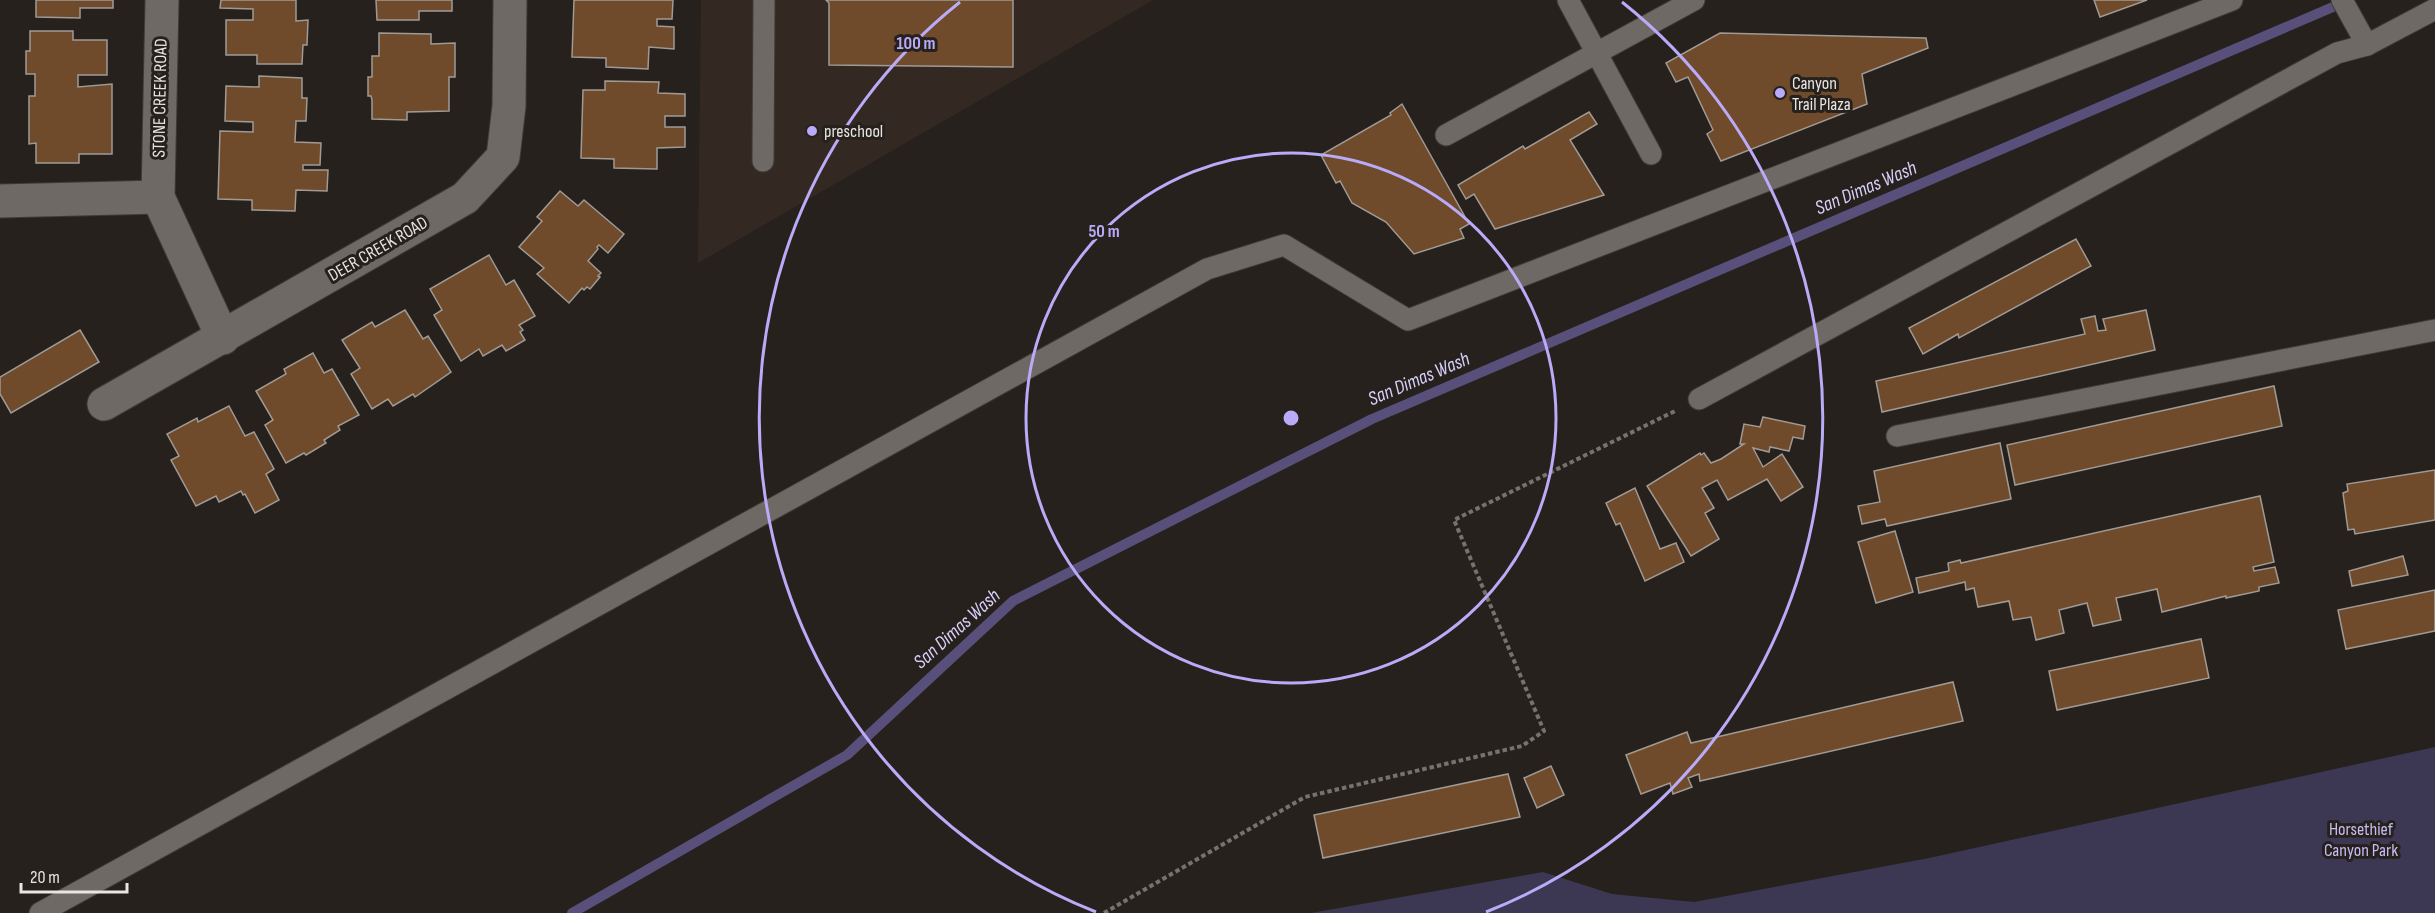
<svg xmlns="http://www.w3.org/2000/svg" width="2435" height="913" viewBox="0 0 2435 913" font-family="'Sofia Sans Condensed',sans-serif">
<style>
.built{fill:#332922}
.green{fill:#3c3753}
.lines{fill:none;stroke-linecap:round;stroke-linejoin:round}
.stream{stroke:#58507a;stroke-width:10}
.building{fill:#6f4a2b;stroke:#a09a95;stroke-width:1.5}
.service-casing{stroke:#3f3b38;stroke-width:23}
.minor-casing{stroke:#3f3b38;stroke-width:35}
.path{stroke:#76726e;stroke-width:4;stroke-dasharray:4.5 3;stroke-linecap:butt}
.service{stroke:#6f6965;stroke-width:21}
.minor{stroke:#6f6965;stroke-width:33}
.ring{fill:none;stroke:#b9abf7;stroke-width:3}
.poi-dot{fill:#b9abf7;stroke:#26211d;stroke-width:2}
.labels{text-anchor:middle;dominant-baseline:central;stroke-width:6;stroke-linejoin:round;paint-order:stroke}
.poi-label{font-size:18px;fill:#e8e5e2;stroke:#26211d;text-anchor:start}
.street-label{font-size:18px;fill:#e8e5e2;stroke:#26211d}
.park-label{font-size:18px;fill:#c6bcf4;stroke:#26211d}
.water-label{font-size:20px;font-style:italic;fill:#d6d0fa;stroke:#26211d}
.centre{fill:#b9abf7;stroke:#26211d;stroke-width:3}
.ring-label{font-size:18px;text-anchor:middle;font-weight:bold;fill:#b9abf7;stroke:#26211d;stroke-width:6;stroke-linejoin:round;paint-order:stroke}
</style>
<rect width="100%" height="100%" fill="#26211d"/>
<polygon class="built" points="701,0 1153,0 698,263"/>
<polygon class="green" points="2435,747 2435,913 1311,913 1543,872 1612,894 1694,902 1929,858"/>
<g class="lines">
<polyline class="stream" points="572,913 847,755 1013,601 1372,419 2347,1"/>
</g>
<g class="building">
<polygon points="36,0 113,0 113,8 80,8 80,18 36,17"/>
<polygon points="221,0 296,0 296,21 308,20 307,45 303,45 302,64 257,64 257,55 226,55 226,20 253,20 253,9 220,8"/>
<polygon points="376,0 452,0 452,11 419,11 419,20 377,20"/>
<polygon points="574,0 673,0 672,19 657,19 657,26 674,27 674,49 649,47 648,69 606,67 606,58 572,57"/>
<polygon points="826,0 1013,0 1013,67 829,65 829,3"/>
<polygon points="2094,0 2147,0 2100,17"/>
<polygon points="30,31 73,31 73,40 107,40 107,75 78,75 78,87 112,84 112,154 79,154 79,163 36,163 36,143 29,144 29,96 35,96 35,74 26,74 26,51 30,51"/>
<polygon points="379,33 431,34 431,44 455,43 455,77 449,77 449,111 407,112 407,120 372,119 372,100 371,96 368,96 368,77 372,77 372,56 379,56"/>
<polygon points="1720,33 1926,38 1928,48 1862,74 1867,104 1721,161 1707,134 1713,130 1688,77 1676,82 1666,63"/>
<polygon points="259,76 302,78 302,98 307,98 306,121 296,121 295,142 321,143 320,165 303,165 303,170 328,170 327,191 296,190 295,211 252,210 252,200 218,199 220,131 253,132 253,122 225,121 226,86 259,87"/>
<polygon points="605,81 659,82 658,93 685,94 685,116 665,116 665,127 685,127 685,147 657,148 657,169 614,168 614,159 581,158 583,90 605,90"/>
<polygon points="1402,104 1469,224 1460,229 1464,238 1414,254 1386,222 1352,203 1340,181 1336,183 1321,155 1391,115 1390,113"/>
<polygon points="1589,112 1597,124 1570,140 1604,195 1495,229 1474,194 1466,199 1458,185 1523,146 1525,149"/>
<polygon points="560,191 578,206 584,200 624,234 608,253 599,245 597,247 598,249 588,261 601,273 598,276 600,277 590,289 587,287 584,290 582,288 569,303 537,274 544,268 519,247 542,221 537,217"/>
<polygon points="2076,239 2091,266 1959,338 1958,334 1923,354 1909,328"/>
<polygon points="489,255 506,285 514,280 535,316 519,325 523,330 520,332 525,340 506,351 502,345 483,356 479,349 461,361 434,315 442,310 430,289"/>
<polygon points="405,310 423,339 428,336 451,372 415,397 413,394 393,406 388,399 372,409 351,374 360,368 342,340 372,322 375,327"/>
<polygon points="2146,310 2155,350 1882,412 1876,381 2085,334 2081,319 2095,316 2098,331 2106,330 2103,319"/>
<polygon points="80,330 99,362 11,413 0,394 0,377"/>
<polygon points="313,353 324,373 332,369 359,415 338,426 340,430 324,440 326,443 306,455 304,453 286,463 265,425 273,420 256,391 286,374 284,369"/>
<polygon points="2274,386 2282,426 2015,485 2007,445"/>
<polygon points="229,406 245,436 254,432 274,469 266,474 279,500 255,513 245,494 243,495 241,491 219,502 216,496 196,506 171,460 179,456 167,434 197,418 198,422"/>
<polygon points="1763,417 1805,426 1803,439 1793,437 1789,451 1770,447 1769,452 1753,448 1763,467 1782,454 1803,487 1781,501 1767,479 1728,500 1717,480 1702,488 1714,508 1705,513 1719,539 1691,556 1647,486 1700,453 1701,455 1704,453 1711,463 1721,459 1744,444 1740,444 1744,424 1760,427"/>
<polygon points="2000,443 2011,499 1887,526 1885,519 1862,524 1858,506 1880,502 1874,471"/>
<polygon points="2435,470 2435,520 2355,534 2354,529 2348,530 2343,493 2348,491 2347,484"/>
<polygon points="1635,488 1660,549 1676,543 1684,562 1645,581 1620,523 1616,525 1606,503"/>
<polygon points="2260,496 2274,562 2253,567 2254,571 2275,567 2279,583 2259,587 2259,591 2226,598 2226,596 2162,612 2157,589 2116,598 2121,620 2093,626 2087,603 2059,610 2064,633 2036,640 2031,617 2013,620 2009,601 1978,607 1974,588 1966,590 1965,582 1919,593 1916,578 1949,571 1948,563 1960,560 1961,563"/>
<polygon points="1895,531 1913,592 1876,603 1858,542"/>
<polygon points="2403,556 2408,575 2352,586 2349,571"/>
<polygon points="2435,590 2435,631 2346,649 2338,610"/>
<polygon points="2201,639 2209,678 2057,710 2049,671"/>
<polygon points="1953,682 1963,721 1700,781 1699,774 1688,778 1692,787 1673,794 1670,783 1641,794 1626,755 1687,732 1691,743"/>
<polygon points="1551,766 1564,795 1537,808 1524,778"/>
<polygon points="1508,774 1520,817 1323,858 1314,815"/>
</g>
<g class="lines">
<g class="service-casing">
<g id="service">
<polyline points="1568,0 1651,154"/>
<polyline points="2342,0 2367,45"/>
<polyline points="1446,135 1694,0"/>
<polyline points="763,161 764,0"/>
<polyline points="1699,399 2337,53 2367,45 2435,9"/>
<polyline points="1897,436 2435,330"/>
<polyline points="40,913 1207,269 1284,245 1408,320 2232,0"/>
</g>
</g>
<g class="minor-casing">
<g id="minor">
<polyline points="162,0 158,197 223,338"/>
<polyline points="0,201 158,197"/>
<polyline points="104,404 465,198 503,157 509,106 510,0"/>
</g>
</g>
<polyline class="path" points="1104,913 1305,797 1522,746 1544,731 1454,520 1675,411"/>
<use href="#service" class="service"/>
<use href="#minor" class="minor"/>
</g>
<g class="ring">
<circle cx="1291" cy="418" r="265"/>
<path d="M1096 912A531 531 0 0 1 960 2M1622 2A531 531 0 0 1 1486 912"/>
</g>
<g class="poi-dot">
<circle cx="1780" cy="93" r="6"/>
<circle cx="812" cy="131" r="6"/>
</g>
<g class="labels">
<g class="poi-label">
<text x="1792" y="83">Canyon<tspan x="1792" dy="21">Trail Plaza</tspan></text>
<text x="824" y="131">preschool</text>
</g>
<g class="street-label">
<text transform="translate(160 98) rotate(-89)">STONE CREEK ROAD</text>
<text transform="translate(378 249) rotate(-30)">DEER CREEK ROAD</text>
</g>
<g class="park-label">
<text x="2361" y="829">Horsethief<tspan x="2361" dy="21">Canyon Park</tspan></text>
</g>
<g class="water-label">
<text transform="translate(1866 188) rotate(-23)">San Dimas Wash</text>
<text transform="translate(1419 379) rotate(-23)">San Dimas Wash</text>
<text transform="translate(957 629) rotate(-42)">San Dimas Wash</text>
</g>
</g>
<circle cx="1291" cy="418" r="9" class="centre"/>
<g class="ring-label">
<text x="916" y="49">100 m</text>
<text x="1104" y="237">50 m</text>
</g>
<path d="M21 883v9h106v-9" fill="none" stroke="#e8e5e2" stroke-width="3"/>
<text x="30" y="883" font-size="18" fill="#e8e5e2" stroke="#26211d" stroke-width="4.5" paint-order="stroke">20 m</text>
</svg>
